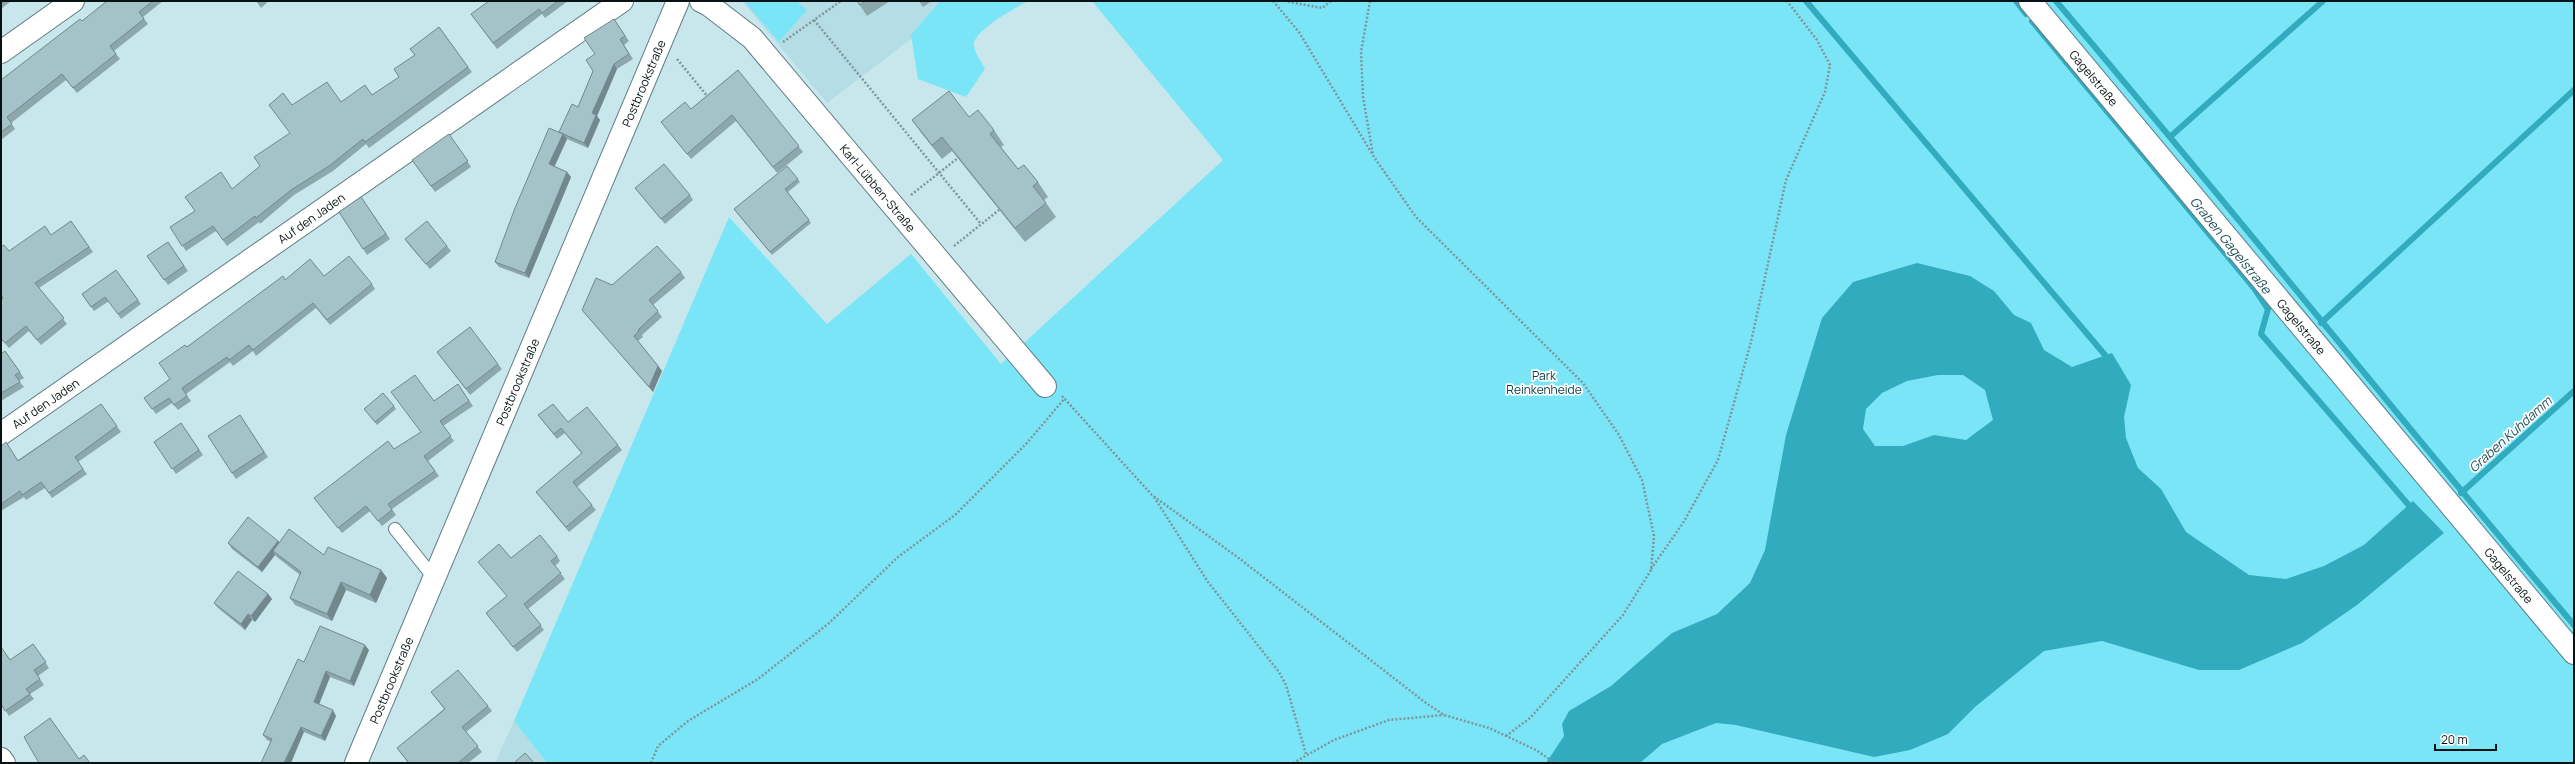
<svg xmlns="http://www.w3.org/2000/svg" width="2575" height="764" viewBox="0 0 2575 764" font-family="Manrope,sans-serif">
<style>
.built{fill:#b4dde5}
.green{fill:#7be5f8}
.water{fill:#33abbe;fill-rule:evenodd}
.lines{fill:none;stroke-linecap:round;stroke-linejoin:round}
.stream{stroke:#33abbe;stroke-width:6}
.lane-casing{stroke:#607d82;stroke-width:14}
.street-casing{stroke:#607d82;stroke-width:24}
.secondary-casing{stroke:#607d82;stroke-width:24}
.path{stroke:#7e969a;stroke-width:2.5;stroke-dasharray:2 2;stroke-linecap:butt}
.lane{stroke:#fff;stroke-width:12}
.street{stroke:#fff;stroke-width:22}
.secondary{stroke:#fff;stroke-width:22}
.wall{fill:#8da8ad}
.shaded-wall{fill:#73888d}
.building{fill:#a4c3c9;stroke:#73888d}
.labels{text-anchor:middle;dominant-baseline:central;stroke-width:3.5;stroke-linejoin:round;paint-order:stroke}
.street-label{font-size:12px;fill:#071214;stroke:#fff}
.park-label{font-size:12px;fill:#0c4149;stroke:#fff}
.water-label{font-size:13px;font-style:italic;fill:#1d4f57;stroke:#fff}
</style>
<rect width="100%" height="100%" fill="#c8e7ed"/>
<g class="built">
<polygon points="742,1 961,1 827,103"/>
<polygon points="514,721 547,763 495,763"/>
</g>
<g class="green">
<polygon points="744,1 796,1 807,10 779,42"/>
<path d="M940,1H1028C1017,7 971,32 974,46C975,54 982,62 985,69L966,97L918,79L911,35Z"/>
<polygon points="1092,1 2014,1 2574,665 2574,763 547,763 514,721 729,217 827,324 911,254 1001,364 1223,160"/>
<polygon points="2042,1 2574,1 2574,640"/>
</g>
<path class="water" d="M1917,263L1970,276L1994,291L2014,315L2031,323L2044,350L2072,367L2112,353L2131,385L2124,417L2126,438L2138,468L2161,489L2186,532L2249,575L2286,579L2324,566L2364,545L2413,501L2444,533L2357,605L2302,643L2239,670H2199L2102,641L2044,651L1975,707L1948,734L1910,750L1874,757L1736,725L1716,723L1662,744L1640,763H1546L1564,736L1562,724L1569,711L1611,686L1672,633L1717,614L1750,583L1765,550L1786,435L1822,318L1853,282ZM1938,375H1963L1985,390L1993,420L1966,440L1934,435L1903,446H1875L1863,429L1866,409L1882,393L1907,381Z"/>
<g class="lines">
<g class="stream">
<polyline points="1806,1 2105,355"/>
<polyline points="2016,1 2026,14"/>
<path d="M2056,1C2231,207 2399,419 2574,625"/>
<polyline points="2032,21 2254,288 2268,309 2261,334 2413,510"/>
<polyline points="2171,136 2323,1"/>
<polyline points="2321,323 2574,90"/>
<polyline points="2461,493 2574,391"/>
</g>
<g class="lane-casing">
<polyline id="lane" points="395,529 434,578"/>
</g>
<g class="street-casing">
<g id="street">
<path id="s1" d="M701,1L709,5L752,38L1045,386"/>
<path id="s2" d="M2030,1L2574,653"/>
<polyline points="1,52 73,1"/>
<path id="s3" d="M1,434L622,1"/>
<path id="s4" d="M356,763L678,1"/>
</g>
</g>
<g class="secondary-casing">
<polyline id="secondary" points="1,759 4,763"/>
</g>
<g class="path">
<polyline points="1273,1 1299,32 1374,157 1416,217 1583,383 1619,435 1642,480 1654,536 1651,570 1623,615 1530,718 1506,736"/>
<polyline points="1284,1 1322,8 1331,1"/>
<polyline points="1370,1 1361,52 1363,97 1373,155"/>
<polyline points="814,20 981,224"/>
<polyline points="783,42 841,1"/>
<polyline points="677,59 708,97"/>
<polyline points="911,195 958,158"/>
<polyline points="954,246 999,210"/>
<polyline points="1062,396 1152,495 1240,559 1426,703 1444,715 1489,728 1536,750 1555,763"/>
<polyline points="1154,497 1208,582 1279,672 1286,685 1306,754"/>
<polyline points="1651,569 1683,523 1718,460 1751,342 1786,180 1825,92 1830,65 1817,40 1787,1"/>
<polyline points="651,763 658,746 688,721 758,679 828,624 898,557 955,515 1026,444 1065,398"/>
<polyline points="1293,763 1334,740 1389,720 1444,715"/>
</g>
<use href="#lane" class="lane"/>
<use href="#street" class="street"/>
<use href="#secondary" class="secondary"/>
</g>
<g class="wall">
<polygon points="1,1 11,1 1,9"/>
<polygon points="107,1 163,1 143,17 148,24 114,51 120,59 77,93 66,80 11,123 15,129 1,140 1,80 82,21"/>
<polygon points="256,1 269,1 261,8"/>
<polygon points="489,1 568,1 545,18 542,14 497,49 471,14"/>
<polygon points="857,1 890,1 867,16"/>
<polygon points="919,1 932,1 923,7"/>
<polygon points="614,19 629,41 624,45 633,59 617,69 597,116 600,120 588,148 567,139 554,167 567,172 571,177 529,278 499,267 495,262 559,132 578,107 593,71 595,54"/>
<polygon points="439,27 472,72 369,148 366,144 333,171 294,195 260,224 259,222 227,246 216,231 186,251 170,227 233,189 260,166 290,134 292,105 341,102 372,95 399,77 415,55 410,49"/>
<polygon points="738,70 803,152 777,173 736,121 691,159 661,122 691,109"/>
<polygon points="969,117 994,130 1004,145 1001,147 1018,169 1038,182 1048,197 1044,200 1056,217 1025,242 952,151 942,159 922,134 912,120"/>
<polygon points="449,134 471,167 435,192 412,160"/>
<polygon points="787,166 800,182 788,192 811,223 772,255 736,212"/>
<polygon points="635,188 690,195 693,200 665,224"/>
<polygon points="361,197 390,239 367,255 339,212"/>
<polygon points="71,221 93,252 39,288 67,324 41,345 29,331 9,348 1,339 1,300 3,299 1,296 1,247 9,251 51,235"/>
<polygon points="405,239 447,246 451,251 430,269 409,245"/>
<polygon points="168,242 188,271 168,285 147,256"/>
<polygon points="116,270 141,304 121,319 109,301 94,311 82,294"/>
<polygon points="681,272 685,278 653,305 662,317 642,335 643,337 638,341 662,371 653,392 586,315 582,310 612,285"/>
<polygon points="324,276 372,284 375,289 330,325 316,308 256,356 253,351 233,366 230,362 186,394 191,401 178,410 172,403 156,414 144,398 170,379 187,347 285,280"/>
<polygon points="5,351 24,378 19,381 24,387 1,401 1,354"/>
<polygon points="437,352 498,364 502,369 470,395"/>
<polygon points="458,384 473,406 443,426 454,441 428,461 439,476 392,509 396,515 382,526 370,511 342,533 314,498 394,449 421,432 434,401"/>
<polygon points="101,404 121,432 78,462 87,474 52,498 45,488 26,500 24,497 1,511 1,446 18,460"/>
<polygon points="394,406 396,409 377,425 366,411"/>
<polygon points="240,415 268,457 236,479 208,436"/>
<polygon points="538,415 568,422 618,445 622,450 577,487 596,510 569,532 536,492 582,454 565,433 557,439"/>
<polygon points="181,423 203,455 176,474 154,442"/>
<polygon points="278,541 279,542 381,570 387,578 376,603 346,590 332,621 295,605 290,598 300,575 278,558 275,555 262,572 232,549 228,543"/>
<polygon points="557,556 560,561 555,566 565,579 528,609 544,630 517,652 486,613 507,596 478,562 511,558"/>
<polygon points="268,594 272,599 255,622 252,620 245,630 218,608 214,603"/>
<polygon points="33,644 49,668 38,676 44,685 30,694 34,699 9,716 1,704 10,660"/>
<polygon points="369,650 354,686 330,677 319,704 336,716 325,741 304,732 271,742 267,740 263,735 304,662"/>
<polygon points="431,692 488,706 492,711 466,732 482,752 468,763 408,763 397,748 444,709"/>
</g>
<g class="shaded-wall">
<polygon points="614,64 617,69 597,116 600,120 588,148 584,143 592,113"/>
<polygon points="563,134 567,139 553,170 549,164"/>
<polygon points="567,172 571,177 529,278 525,273"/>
<polygon points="658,366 662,371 653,392 649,387"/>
<polygon points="278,541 282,546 273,551 275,555 262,572 258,567"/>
<polygon points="381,570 387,578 376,603 370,595"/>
<polygon points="341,582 346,590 332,621 327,614"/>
<polygon points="268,594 272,599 255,622 251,616"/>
<polygon points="248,614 252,620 245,630 241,624"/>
<polygon points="365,645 369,650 354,686 350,681"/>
<polygon points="326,671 330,677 318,707 314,702"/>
<polygon points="333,710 336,716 325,741 321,736"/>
<polygon points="301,727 304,732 291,763 284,763"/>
</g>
<g class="building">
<polygon points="107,1 153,1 139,12 144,19 110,46 116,54 73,88 62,74 7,117 12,124 1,132 1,80 80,19 82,21"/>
<polygon points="489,1 558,1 542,13 539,9 493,43 471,14"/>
<polygon points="857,1 866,1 860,5"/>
<polygon points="614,19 625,36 620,39 629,54 614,64 592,113 596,115 584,143 559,132 572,104 578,107 593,71 586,60 595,54 584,38"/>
<polygon points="439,27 468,67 365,142 363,139 329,166 291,190 256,218 255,216 223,240 213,226 182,246 170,227 195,211 185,197 221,172 232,189 260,166 254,157 290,133 269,105 283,93 292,105 327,82 341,102 365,85 372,95 399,77 394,69 415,55 410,49"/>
<polygon points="738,70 799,146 773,167 732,115 687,154 661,122 685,102 691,109"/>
<polygon points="949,91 969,117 978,110 994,130 990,134 1018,169 1024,165 1038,182 1033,186 1046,203 1015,228 942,137 932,145 912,120"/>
<polygon points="549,128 563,134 549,164 567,172 525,273 495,262 515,208"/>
<polygon points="449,134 468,161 431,186 412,160"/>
<polygon points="664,164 690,195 661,219 635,188"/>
<polygon points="787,166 798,179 785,189 809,220 770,252 734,209"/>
<polygon points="361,197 386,234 363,249 339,212"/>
<polygon points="71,221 89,247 35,283 64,318 37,340 26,326 5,343 1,338 1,300 3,298 1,295 1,247 4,245 9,251 45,226 51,235"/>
<polygon points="427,221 447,246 426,264 405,239"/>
<polygon points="168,242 184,266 164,280 147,256"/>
<polygon points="657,246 681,272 649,300 658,311 638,330 639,331 634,336 658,366 649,387 582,310 596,278 612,285"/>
<polygon points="349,256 372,284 327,320 313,303 253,350 249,345 229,360 227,357 182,388 187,396 174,405 169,398 152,409 144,398 170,379 159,363 185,345 187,347 283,276 285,280 310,259 324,276"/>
<polygon points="116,270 138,300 118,314 105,297 91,307 82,294"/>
<polygon points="470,327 498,364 466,389 437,352"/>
<polygon points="5,351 20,372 15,375 20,382 1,393 1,354"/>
<polygon points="415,375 434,401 458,384 469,401 440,421 451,436 424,456 435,471 388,504 392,510 378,521 366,506 338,528 314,498 388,441 394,449 421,432 391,392"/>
<polygon points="383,393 394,406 375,422 364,409"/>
<polygon points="101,404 117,426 75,457 83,469 49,493 41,482 22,495 20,491 1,504 1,446 6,442 18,461"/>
<polygon points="553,404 568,422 587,407 618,445 573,482 592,505 566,527 536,492 582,453 561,428 554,434 538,415"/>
<polygon points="240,415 264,452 232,473 208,436"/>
<polygon points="181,423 199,450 172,469 154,442"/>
<polygon points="248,517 278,541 258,567 228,543"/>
<polygon points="289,529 324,555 328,547 381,570 370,595 341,582 327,614 290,598 301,572 273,551"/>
<polygon points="540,535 557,556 551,561 561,573 524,604 541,625 513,647 486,613 507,596 478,562 499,544 511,558"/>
<polygon points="238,571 268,594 251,616 248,614 241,624 214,603"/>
<polygon points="320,626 365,645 350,681 326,671 314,702 333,710 321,736 301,727 284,763 261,763 272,739 263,735 298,659 304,662"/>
<polygon points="33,644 46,662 34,670 40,679 26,689 30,694 5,711 1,704 1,647 10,660"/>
<polygon points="458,670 488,706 462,727 478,746 458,763 409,763 397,748 445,709 431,692"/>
<polygon points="50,718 79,759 84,755 90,763 39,763 24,737"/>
<polygon points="525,753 534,763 514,763"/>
</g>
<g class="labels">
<g class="street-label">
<text stroke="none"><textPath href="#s2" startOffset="100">Gagelstraße</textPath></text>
<text stroke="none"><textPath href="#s4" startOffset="738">Postbrookstraße</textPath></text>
<text stroke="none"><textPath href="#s1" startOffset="259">Karl-Lübben-Straße</textPath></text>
<text stroke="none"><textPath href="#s3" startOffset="378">Auf den Jaden</textPath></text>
<text stroke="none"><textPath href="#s2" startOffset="424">Gagelstraße</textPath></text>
<text stroke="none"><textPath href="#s4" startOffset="414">Postbrookstraße</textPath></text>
<text stroke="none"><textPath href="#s3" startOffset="54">Auf den Jaden</textPath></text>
<text stroke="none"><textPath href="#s2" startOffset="748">Gagelstraße</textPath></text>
<text stroke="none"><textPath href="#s4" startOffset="90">Postbrookstraße</textPath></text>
</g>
<g class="park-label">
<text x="1544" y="375">Park<tspan x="1544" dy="14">Reinkenheide</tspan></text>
</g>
<g class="water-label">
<text transform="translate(2231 245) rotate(51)">Graben Gagelstraße</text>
<text transform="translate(2510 434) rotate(-42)">Graben Kuhdamm</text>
</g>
</g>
<rect width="2575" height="764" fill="none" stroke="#071214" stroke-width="4"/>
<path d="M2435 744v6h61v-6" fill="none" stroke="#071214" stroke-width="2"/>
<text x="2441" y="744" font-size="12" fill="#071214" stroke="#ffffff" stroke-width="3" paint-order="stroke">20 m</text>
</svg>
